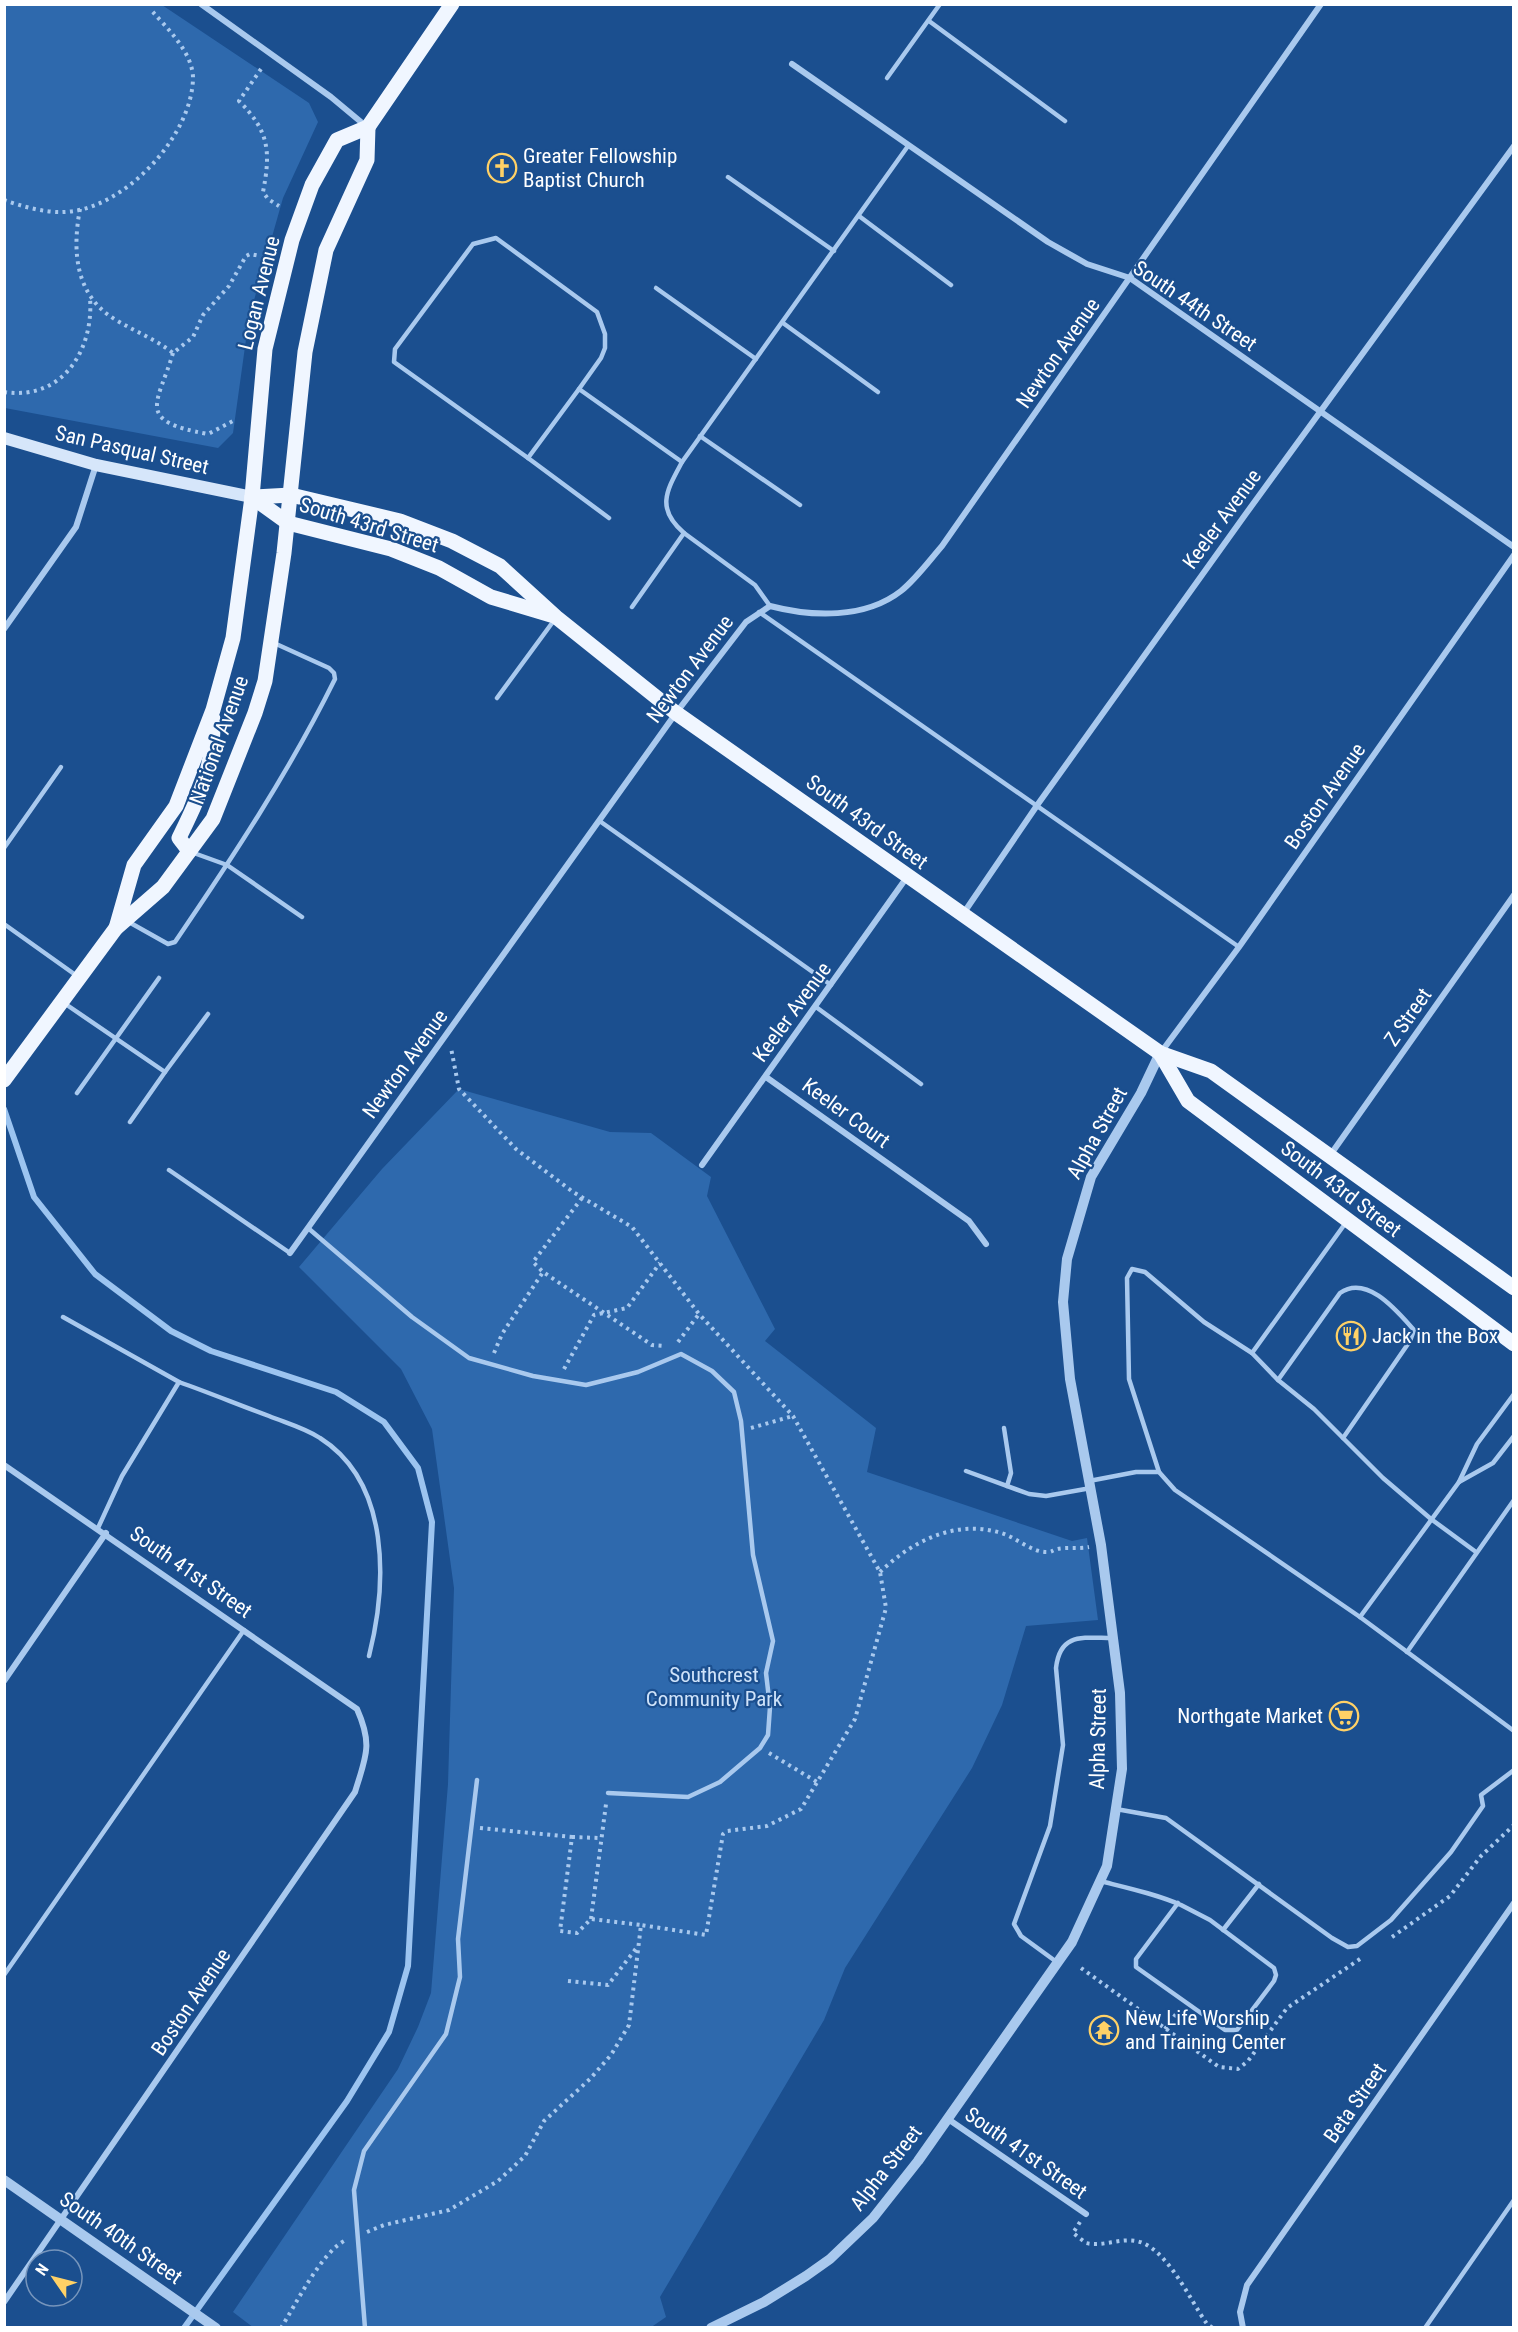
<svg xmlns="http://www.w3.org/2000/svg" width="1518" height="2332" viewBox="0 0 1518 2332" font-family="'Roboto Condensed',sans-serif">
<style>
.green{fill:#2e69ad}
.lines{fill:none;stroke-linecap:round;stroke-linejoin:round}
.stream{stroke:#9cc4f0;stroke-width:6}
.path{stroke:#a9c9ee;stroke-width:4;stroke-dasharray:3 4.5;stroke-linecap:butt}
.service{stroke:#a9c9ee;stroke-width:4.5}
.minor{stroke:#a9c9ee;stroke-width:6}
.tertiary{stroke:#a9c9ee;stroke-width:10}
.secondary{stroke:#d6e6fa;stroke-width:12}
.primary{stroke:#f0f6ff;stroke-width:15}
.labels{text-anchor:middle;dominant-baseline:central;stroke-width:4.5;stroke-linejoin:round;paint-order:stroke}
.poi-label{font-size:21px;fill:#fff;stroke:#1b4f8f;text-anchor:start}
.street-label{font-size:21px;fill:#fff;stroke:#1b4f8f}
.park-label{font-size:21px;fill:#cfe3fa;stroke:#1b4f8f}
</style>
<rect width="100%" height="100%" fill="#1b4f8f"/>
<g class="green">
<polygon points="4,5 162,5 309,103 318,122 283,198 249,318 233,433 218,448 5,408"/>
<polygon points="459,1089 610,1132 651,1133 711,1177 707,1196 775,1329 765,1341 876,1428 867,1472 1072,1541 1087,1538 1098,1620 1026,1626 1002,1705 972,1768 845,1968 824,2020 660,2297 666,2317 650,2328 254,2328 233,2312 398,2069 418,2027 431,1993 448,1784 454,1588 432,1429 401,1369 299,1267 382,1169"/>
</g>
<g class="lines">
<polyline class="stream" points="4,1109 34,1197 95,1274 171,1331 211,1351 336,1392 384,1422 418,1468 432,1522 408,1966 389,2032 347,2101 184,2328"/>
<g class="path">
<path d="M261,69L239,101C269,131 271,151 263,192L268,199L279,206"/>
<path d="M4,200C21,206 45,213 63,212C123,211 193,136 193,77C192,52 167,28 152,11"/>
<path d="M80,209C72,251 75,296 116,320C136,332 155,339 173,353L193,337L203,315L229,286L246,256L250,254L260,256"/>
<path d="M173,353C158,404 134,421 208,434L233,421"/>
<path d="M4,392C63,401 94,349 90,298"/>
<polyline points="582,1198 533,1262 543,1272 652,1345 666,1346"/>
<polyline points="678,1342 699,1314"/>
<polyline points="494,1353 502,1334 543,1272"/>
<polyline points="564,1369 594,1315 627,1308 660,1263"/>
<polyline points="751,1428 793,1416"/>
<path d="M880,1572C912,1541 956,1519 1001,1533C1016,1537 1032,1553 1048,1552C1052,1552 1053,1550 1057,1549C1066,1547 1078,1549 1089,1547"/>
<polyline points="769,1753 817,1782"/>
<polyline points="480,1828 572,1837 560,1931 577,1933 591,1919 641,1925"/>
<polyline points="572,1837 600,1838"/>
<polyline points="591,1919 606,1804"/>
<polyline points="1392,1937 1450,1896 1481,1856 1514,1825"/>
<polyline points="1081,1968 1219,2067 1238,2069 1248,2061 1287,2008 1363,1957"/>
<polyline points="568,1981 608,1985 638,1946"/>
<polyline points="1165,2029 1179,2010"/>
<path d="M1080,2222L1073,2233L1086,2243C1102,2247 1120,2238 1136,2241C1166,2246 1190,2300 1207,2324L1213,2328"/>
<polyline points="367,2232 384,2225 449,2210 498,2181 525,2156 544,2121 590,2079 611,2055 629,2025 641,1925 706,1935 723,1834 727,1831 767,1826 801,1809 855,1719 886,1608 880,1572 793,1416 699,1314 632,1227 573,1192 516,1149 459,1089 451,1048"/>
<path d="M281,2328C296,2304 322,2251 346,2240"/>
</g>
<g class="service">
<polyline points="929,21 1065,121"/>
<polyline points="887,78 940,4"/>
<polyline points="728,177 834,251"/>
<polyline points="859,216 951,285"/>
<polyline points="656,288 756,359"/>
<polyline points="783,323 878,392"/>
<polyline points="700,436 800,505"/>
<polyline points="528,458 394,362 395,349 473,244 496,238 597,312 605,334 605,348 601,358 579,389"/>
<polyline points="682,462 908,146"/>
<path d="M609,518L528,458L579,389L682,462C667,490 655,508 684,533"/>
<polyline points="632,607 684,533 755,585 770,606"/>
<polyline points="759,612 1239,947"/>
<polyline points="497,698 555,619"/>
<polyline points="601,822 831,985"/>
<polyline points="4,848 61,767"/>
<polyline points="191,852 227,865 302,917"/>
<path d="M127,921L168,944L175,942C233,857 289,772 335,679L334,673L329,668L274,643"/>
<polyline points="4,924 77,976"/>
<polyline points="64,1003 165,1072 130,1122"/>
<polyline points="816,1007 921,1084"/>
<polyline points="165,1072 208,1014"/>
<polyline points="77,1093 159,978"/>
<polyline points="169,1170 290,1253"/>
<polyline points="308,1228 412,1317 469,1358 533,1376 586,1385 638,1372 681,1354 712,1371 734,1392 741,1421 753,1555 773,1641 766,1673 770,1707 768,1735 760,1748 720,1782 688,1797 608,1793"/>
<polyline points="63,1317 179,1382 122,1476 98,1528"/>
<polyline points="1252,1353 1278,1380 1314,1409 1383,1478 1431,1519 1476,1552"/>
<path d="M1278,1380L1340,1293C1367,1274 1397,1311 1414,1330L1410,1341L1343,1438"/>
<path d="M179,1382C210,1393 239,1405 269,1416C286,1423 305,1428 320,1438C391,1483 387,1585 369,1656"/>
<polyline points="1004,1428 1011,1473 1007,1486"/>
<polyline points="966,1471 1029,1494 1046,1496 1091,1488"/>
<polyline points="1159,1472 1129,1379 1127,1278 1132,1269 1145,1272 1204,1322 1252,1353 1347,1221"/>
<polyline points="1089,1481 1136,1472 1159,1472 1175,1490 1360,1617 1514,1731"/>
<polyline points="1459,1482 1493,1463 1514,1436"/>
<polyline points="1360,1617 1459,1482 1477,1444 1514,1394"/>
<polyline points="1407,1652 1514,1500"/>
<polyline points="1116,1809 1166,1818 1332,1938 1348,1947 1357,1946 1391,1920 1451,1852 1483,1806 1481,1795 1514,1770"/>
<path d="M1100,1881C1128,1888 1156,1894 1181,1905L1210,1920L1274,1968L1276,1975L1274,1981L1237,2030H1225L1136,1967V1959L1178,1903"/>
<polyline points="1223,1930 1259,1884"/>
<path d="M1058,1963L1021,1936L1014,1924L1050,1826L1063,1745L1056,1668C1060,1632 1084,1638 1112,1638"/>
<polyline points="4,1975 244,1630"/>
<polyline points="365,2328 354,2190 364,2151 446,2034 460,1977 458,1939 477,1780"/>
<polyline points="1425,2328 1514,2200"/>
</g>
<g class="minor">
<polyline points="201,4 331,97 367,127"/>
<polyline points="792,64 1048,242 1087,264 1130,278 1514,547"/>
<polyline points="4,629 76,527 96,465"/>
<polyline points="963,914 1038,804 1245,515 1514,146"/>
<polyline points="1162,1051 1239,947 1514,555"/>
<polyline points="766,1077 969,1221 986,1244"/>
<polyline points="1331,1154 1514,895"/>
<polyline points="702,1165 907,877"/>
<path d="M290,1253L676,713L746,622L770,606C812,617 865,619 901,591C916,579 929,561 942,546L1321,4"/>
<path d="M4,1465L357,1709C373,1745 366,1756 355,1792L4,2302"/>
<polyline points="4,1681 106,1533"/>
<polyline points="948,2119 1086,2214"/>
<polyline points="1243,2328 1240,2312 1247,2285 1514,1903"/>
</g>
<g class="tertiary">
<polyline points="4,2180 216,2328"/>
<polyline points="711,2328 764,2302 806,2276 830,2259 873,2218 918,2161 1072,1942 1107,1866 1122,1769 1120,1693 1101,1545 1070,1379 1063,1302 1067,1259 1091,1177 1141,1093 1160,1053"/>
</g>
<polyline class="secondary" points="4,438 96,465 252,497"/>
<g class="primary">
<polyline points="252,497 291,495 400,521 452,541 500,566 556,617 676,713 1160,1053 1211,1071 1514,1288"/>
<polyline points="252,497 288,523 391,549 439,568 491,597 551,615"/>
<path d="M189,851L179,838C200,795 214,768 213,719"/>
<polyline points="116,928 134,865 176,806 213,710 233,638 252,497 265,349 292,240 312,185 337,140 368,127 452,4"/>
<polyline points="1160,1053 1188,1101 1514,1344"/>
<polyline points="4,1080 116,928 163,887 213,819 255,713 265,681 284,553 305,352 326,250 367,160 368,127"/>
</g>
</g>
<defs>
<g id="church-ring" transform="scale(1.5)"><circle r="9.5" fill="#1b4f8f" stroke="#ffd166" stroke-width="1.5"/><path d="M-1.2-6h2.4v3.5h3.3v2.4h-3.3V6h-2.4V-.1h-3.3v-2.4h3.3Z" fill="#ffd166"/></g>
<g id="restaurant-ring" transform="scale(1.5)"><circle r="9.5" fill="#1b4f8f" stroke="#ffd166" stroke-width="1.5"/><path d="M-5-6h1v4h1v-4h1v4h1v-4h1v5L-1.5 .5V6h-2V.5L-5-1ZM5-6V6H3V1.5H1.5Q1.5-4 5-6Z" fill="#ffd166"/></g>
<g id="supermarket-ring" transform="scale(1.5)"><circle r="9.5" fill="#1b4f8f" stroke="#ffd166" stroke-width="1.5"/><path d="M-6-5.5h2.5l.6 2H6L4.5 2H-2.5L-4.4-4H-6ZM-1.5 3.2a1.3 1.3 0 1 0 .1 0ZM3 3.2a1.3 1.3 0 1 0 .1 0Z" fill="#ffd166"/></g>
<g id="temple-ring" transform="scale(1.5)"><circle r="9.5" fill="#1b4f8f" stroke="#ffd166" stroke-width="1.5"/><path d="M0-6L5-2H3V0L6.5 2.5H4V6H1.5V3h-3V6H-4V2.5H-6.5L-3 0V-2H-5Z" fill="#ffd166"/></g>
</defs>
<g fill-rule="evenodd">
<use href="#church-ring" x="502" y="168"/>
<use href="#restaurant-ring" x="1351" y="1336"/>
<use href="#supermarket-ring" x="1344" y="1716"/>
<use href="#temple-ring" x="1104" y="2030"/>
</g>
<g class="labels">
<g class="poi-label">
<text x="523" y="156">Greater Fellowship<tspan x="523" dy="24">Baptist Church</tspan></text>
<text x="1372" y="1336">Jack in the Box</text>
<text x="1323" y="1716" text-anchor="end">Northgate Market</text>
<text x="1125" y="2018">New Life Worship<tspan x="1125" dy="24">and Training Center</tspan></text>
</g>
<g class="street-label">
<text transform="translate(259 293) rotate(-76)">Logan Avenue</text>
<text transform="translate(1195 306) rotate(34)">South 44th Street</text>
<text transform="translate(1058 353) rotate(-55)">Newton Avenue</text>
<text transform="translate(132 450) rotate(13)">San Pasqual Street</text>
<text transform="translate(1222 519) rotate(-54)">Keeler Avenue</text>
<text transform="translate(369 525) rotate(17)">South 43rd Street</text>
<text transform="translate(690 669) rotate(-53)">Newton Avenue</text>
<text transform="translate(219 740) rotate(-70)">National Avenue</text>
<text transform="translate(1325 796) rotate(-55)">Boston Avenue</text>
<text transform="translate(867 822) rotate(36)">South 43rd Street</text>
<text transform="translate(792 1012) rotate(-54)">Keeler Avenue</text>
<text transform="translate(1408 1017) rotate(-55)">Z Street</text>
<text transform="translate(405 1064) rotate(-54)">Newton Avenue</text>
<text transform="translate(846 1113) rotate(36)">Keeler Court</text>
<text transform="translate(1097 1133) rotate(-61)">Alpha Street</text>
<text transform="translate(1341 1189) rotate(37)">South 43rd Street</text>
<text transform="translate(191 1572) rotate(35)">South 41st Street</text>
<text transform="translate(1098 1739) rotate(-89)">Alpha Street</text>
<text transform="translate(191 2002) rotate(-56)">Boston Avenue</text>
<text transform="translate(1355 2103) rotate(-55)">Beta Street</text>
<text transform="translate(1026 2153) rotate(35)">South 41st Street</text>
<text transform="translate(886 2168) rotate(-52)">Alpha Street</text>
<text transform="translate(121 2238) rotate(35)">South 40th Street</text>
</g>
<g class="park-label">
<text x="714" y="1675">Southcrest<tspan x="714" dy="24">Community Park</tspan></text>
</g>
</g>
<rect width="1518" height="2332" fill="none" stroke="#ffffff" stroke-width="12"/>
<g transform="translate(54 2278) rotate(305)"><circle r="28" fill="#1b4f8f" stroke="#7695bc" stroke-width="1.5"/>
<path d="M0-4.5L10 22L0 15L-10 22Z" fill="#ffd166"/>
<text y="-9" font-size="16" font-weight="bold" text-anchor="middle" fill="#ffffff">N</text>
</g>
</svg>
